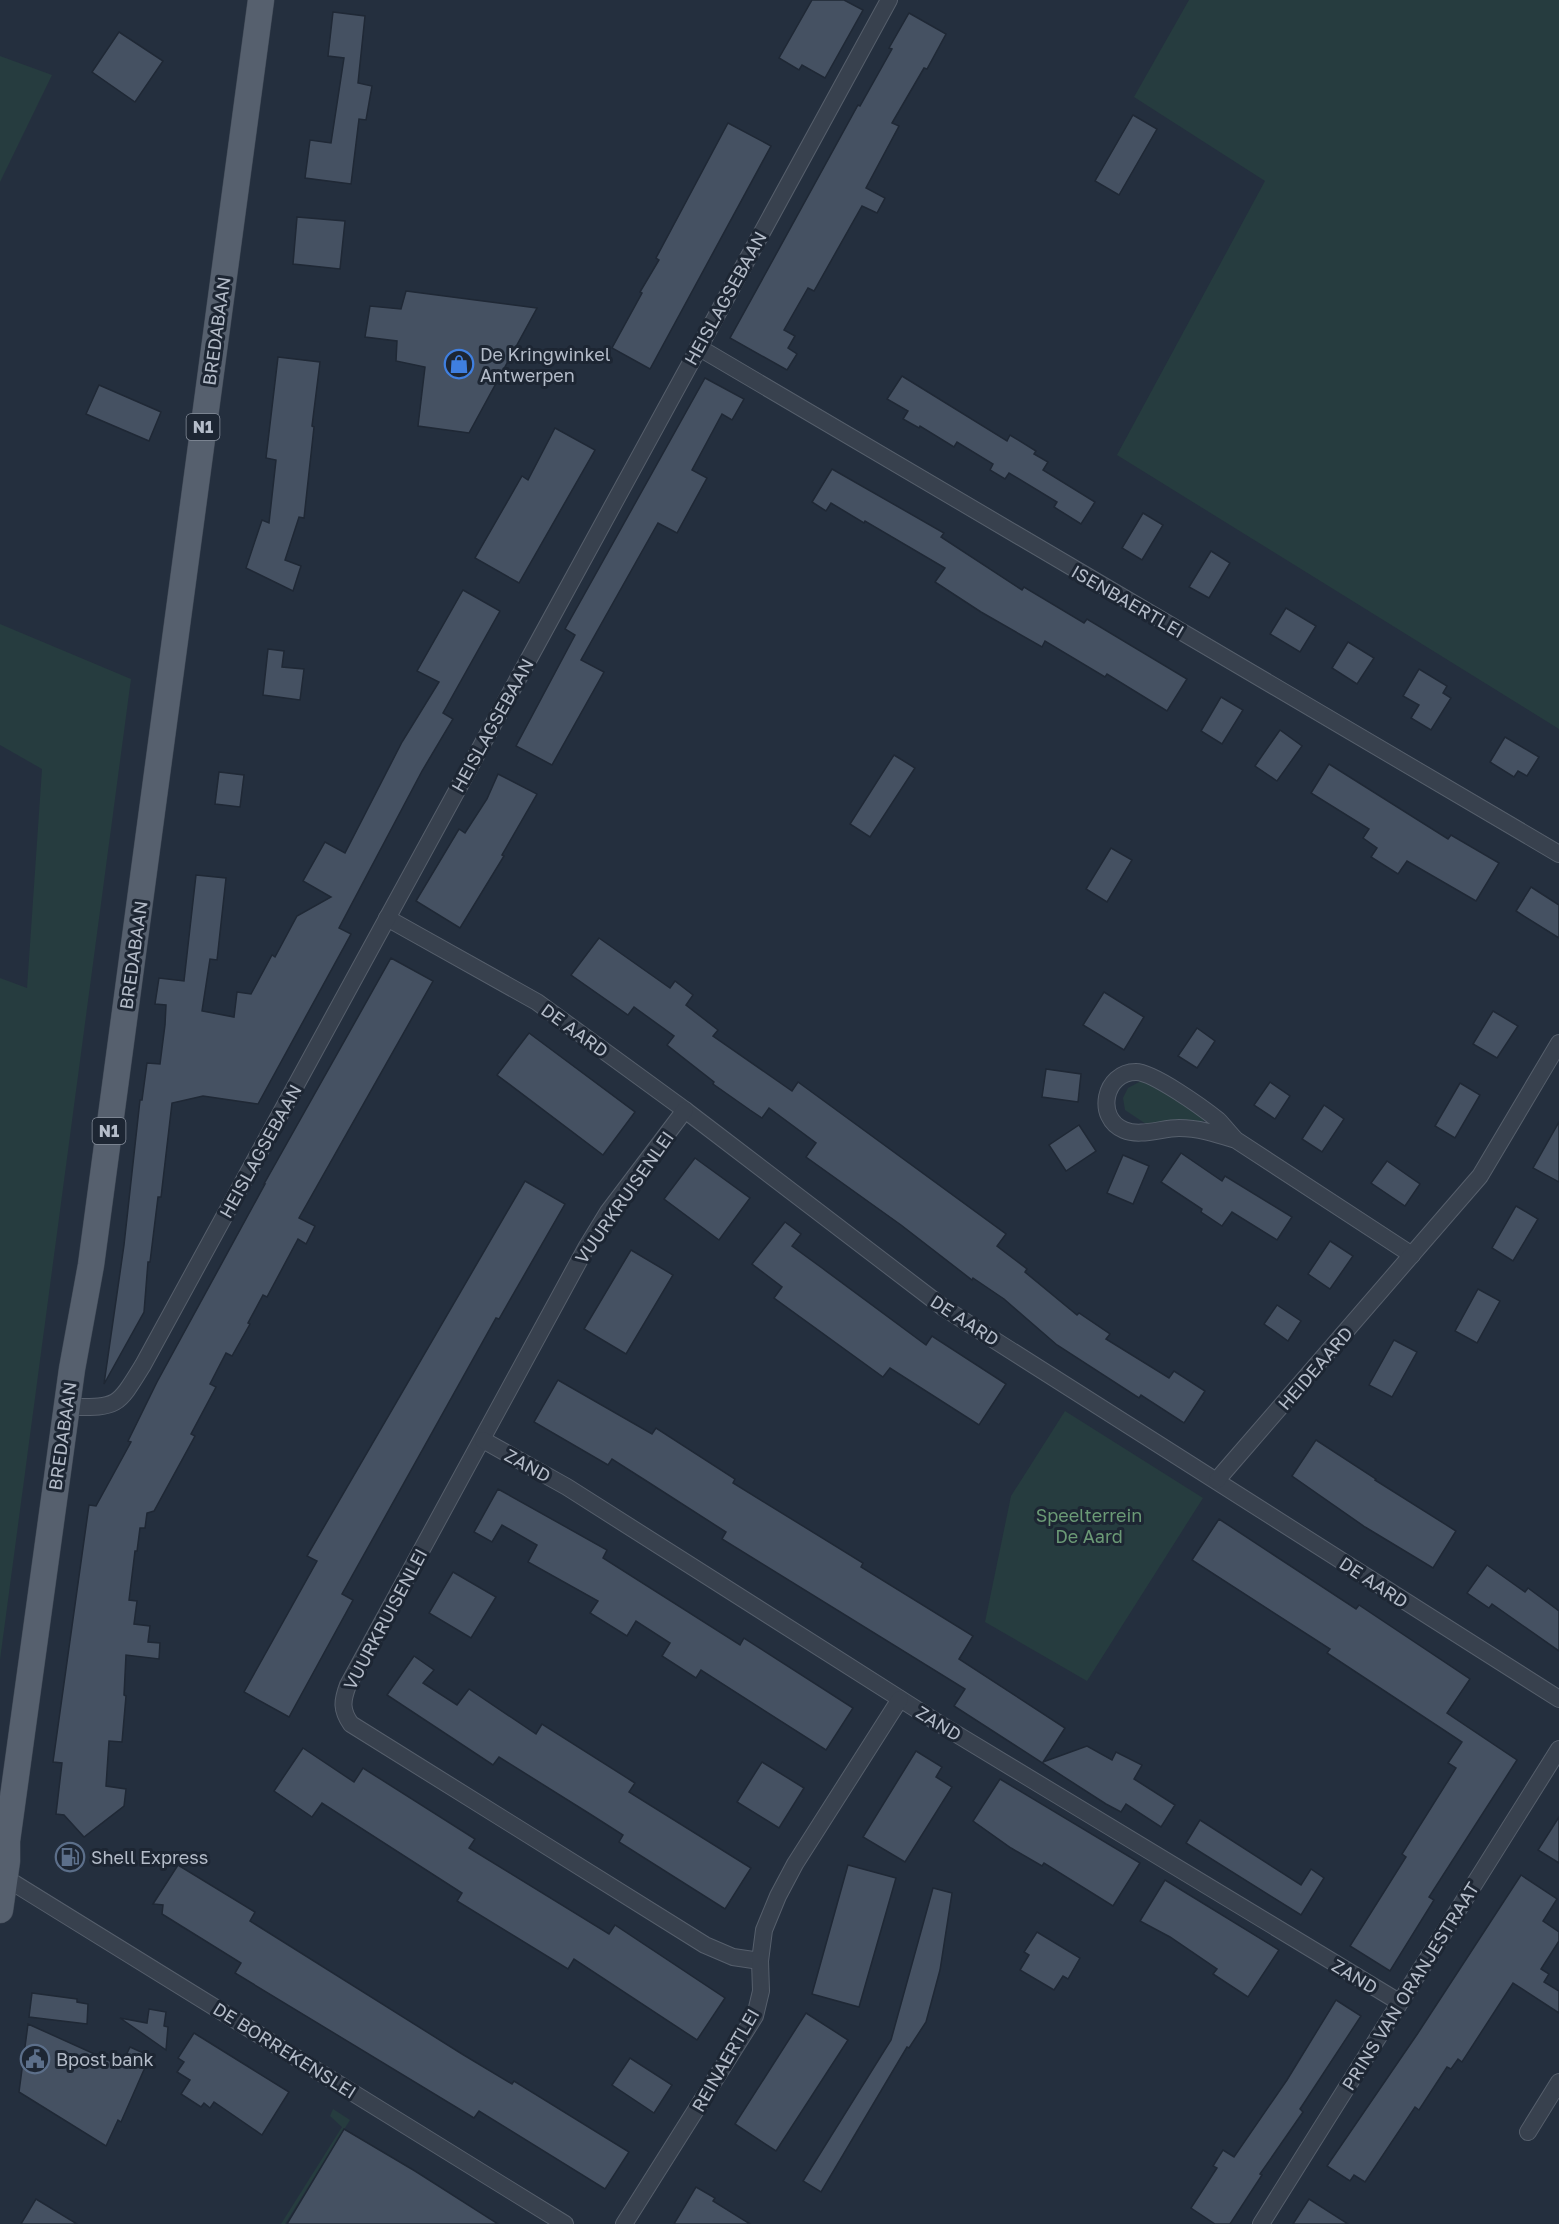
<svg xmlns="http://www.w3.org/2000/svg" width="1559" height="2224" viewBox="0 0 1559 2224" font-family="'Golos Text',sans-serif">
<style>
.green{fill:#263c3f}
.building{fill:#455162;stroke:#1f2835;stroke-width:1.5}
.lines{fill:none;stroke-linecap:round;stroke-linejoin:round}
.minor-casing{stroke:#565f6c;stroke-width:18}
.primary-casing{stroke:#414a57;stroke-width:27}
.minor{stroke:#38414e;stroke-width:16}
.primary{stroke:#56606e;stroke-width:26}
.labels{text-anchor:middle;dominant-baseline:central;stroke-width:6;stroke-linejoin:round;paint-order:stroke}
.shield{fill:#1d2633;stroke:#878f9c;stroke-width:1.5}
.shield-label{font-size:16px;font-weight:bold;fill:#b4bcc9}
.street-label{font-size:18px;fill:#b4bcc9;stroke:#1d2633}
.poi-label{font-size:18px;fill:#b4bcc9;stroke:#1d2633;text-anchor:start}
.park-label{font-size:18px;fill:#6b9a76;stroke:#1d2633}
</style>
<rect width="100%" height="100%" fill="#242f3e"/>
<g class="green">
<polygon points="1189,0 1559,0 1559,729 1117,455 1265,181 1134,97"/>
<polygon points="0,56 52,75 0,182"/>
<polygon points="0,624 131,679 0,1660 0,978 27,988 42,769 0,745"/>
<polygon points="1143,1080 1205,1117 1205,1120 1199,1123 1146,1124 1125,1110 1123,1098 1128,1088"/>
<polygon points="1065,1411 1203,1498 1087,1681 985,1622 1011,1496"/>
<polygon points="333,2109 350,2120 285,2224 281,2224 342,2127 330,2116"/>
</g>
<g class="building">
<polygon points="812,0 844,0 863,10 825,78 802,65 799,70 779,58"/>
<polygon points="333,12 365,16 358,83 372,86 366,120 359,119 351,184 305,178 310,140 331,143 344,58 328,56"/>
<polygon points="909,13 946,34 927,69 924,68 892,123 899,126 866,188 885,198 877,213 862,206 814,291 808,288 784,330 795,336 788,348 797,354 787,370 730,338 858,105 860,106 892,49 889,48"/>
<polygon points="119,32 163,61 135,102 92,72"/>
<polygon points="1133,115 1157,129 1119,195 1095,181"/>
<polygon points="728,123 771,146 650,369 612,348 642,293 640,292 659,260 656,258"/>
<polygon points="297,217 345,221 340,269 293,264"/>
<polygon points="406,291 537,308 469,433 418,426 425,367 396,361 397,341 365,337 370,306 401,309"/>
<polygon points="278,357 320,362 312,426 314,427 304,518 299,517 285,560 301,566 293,591 246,568 262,520 269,523 276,460 266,458"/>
<polygon points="902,376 1007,441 1010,435 1036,451 1034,454 1048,462 1043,470 1095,502 1081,524 1054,507 1057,502 1009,473 1005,479 990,470 993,464 957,442 954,447 920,426 919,428 903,419 908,411 887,399"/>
<polygon points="705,378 744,399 732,420 722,414 692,470 707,478 677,533 658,523 581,660 604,672 552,765 516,746 575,635 565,629"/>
<polygon points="99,385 161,412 149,441 86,414"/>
<polygon points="555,428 595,450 519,583 475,558 522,476 528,480"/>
<polygon points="832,469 944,533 941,537 1022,590 1024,587 1084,623 1087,619 1187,679 1167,711 1107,674 1105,677 1045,641 1042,647 981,612 935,582 945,568 865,521 864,523 831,503 826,511 812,502"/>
<polygon points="1143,513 1163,525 1142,560 1122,548"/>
<polygon points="1211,551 1230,563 1209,598 1189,587"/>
<polygon points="463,590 500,611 443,713 453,719 422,771 339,928 351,934 258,1104 203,1096 172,1103 161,1197 158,1197 150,1262 148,1262 144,1312 104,1384 124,1245 140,1100 142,1100 147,1063 160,1064 165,1025 166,1005 155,1004 159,978 184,981 196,875 226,878 217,960 210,959 202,1011 234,1017 237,992 251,994 272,955 275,957 297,916 331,897 303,881 325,842 345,853 402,742 439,682 417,671"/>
<polygon points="1286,608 1316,626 1300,652 1270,634"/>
<polygon points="1348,642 1374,658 1357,684 1332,668"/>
<polygon points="268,649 284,651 282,667 304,669 300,700 263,695"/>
<polygon points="1419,669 1447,686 1443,693 1451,698 1431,730 1411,718 1419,705 1403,696"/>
<polygon points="1221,697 1243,710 1222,744 1201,731"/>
<polygon points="1280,730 1302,746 1277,781 1255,766"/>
<polygon points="1505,737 1539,757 1527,776 1518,771 1514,777 1490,762"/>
<polygon points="894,755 915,768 870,837 850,824"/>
<polygon points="1329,764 1448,839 1451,835 1499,863 1476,901 1407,861 1398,874 1371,857 1377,848 1363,838 1369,829 1311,793"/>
<polygon points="219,772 244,775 240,807 215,804"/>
<polygon points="498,774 537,794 502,855 504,856 460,928 416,901 459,829 465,833 487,799"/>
<polygon points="1111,848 1132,860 1107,902 1086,889"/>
<polygon points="1531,887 1559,905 1559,938 1516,911"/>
<polygon points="599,938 670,988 675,981 693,995 686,1005 718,1030 713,1036 792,1091 798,1082 1006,1234 997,1246 1027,1269 1025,1272 1077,1315 1079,1313 1110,1334 1106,1339 1169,1378 1174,1371 1205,1391 1184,1423 1141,1395 1139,1398 1057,1345 1004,1299 973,1278 972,1280 901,1225 806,1157 816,1143 769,1108 762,1118 750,1110 713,1084 714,1082 667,1045 674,1036 634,1007 628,1015 571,975"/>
<polygon points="391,958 433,981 299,1218 315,1226 306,1244 298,1239 267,1297 263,1295 248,1323 250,1324 232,1356 226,1353 210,1384 216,1387 191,1434 195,1436 154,1511 147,1513 145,1528 140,1528 137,1551 135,1551 129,1600 137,1601 134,1624 150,1626 148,1642 160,1643 159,1659 126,1655 124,1695 126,1696 122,1742 109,1741 106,1786 126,1789 124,1806 84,1837 64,1815 56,1814 62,1763 53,1762 89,1505 96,1506 131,1442 128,1441 157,1382 265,1184 264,1184"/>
<polygon points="1104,992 1144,1017 1124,1050 1083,1025"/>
<polygon points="1493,1011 1518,1026 1497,1058 1473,1044"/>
<polygon points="1197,1028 1215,1041 1197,1068 1178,1056"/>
<polygon points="529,1033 635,1112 603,1155 497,1075"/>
<polygon points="1046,1069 1081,1074 1078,1102 1042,1097"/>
<polygon points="1270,1082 1290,1096 1275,1119 1254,1105"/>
<polygon points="1460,1083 1480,1095 1455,1138 1435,1126"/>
<polygon points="1324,1105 1344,1119 1322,1152 1302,1139"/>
<polygon points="1559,1122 1559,1182 1533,1168"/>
<polygon points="1079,1125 1096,1151 1066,1171 1049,1145"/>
<polygon points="1181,1153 1222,1181 1225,1176 1292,1217 1277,1240 1232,1212 1222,1226 1201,1212 1202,1209 1161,1182"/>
<polygon points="1123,1155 1149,1166 1133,1204 1107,1193"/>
<polygon points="695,1158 750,1198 719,1240 664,1199"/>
<polygon points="1387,1161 1420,1184 1405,1206 1371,1183"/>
<polygon points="525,1181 565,1204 499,1319 496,1318 342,1594 353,1600 289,1717 244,1692 317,1561 307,1556"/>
<polygon points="1516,1206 1538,1219 1513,1261 1492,1248"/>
<polygon points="785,1222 801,1234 792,1246 822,1268 926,1345 932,1336 1006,1384 979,1425 890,1368 883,1377 774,1298 782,1287 752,1264"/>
<polygon points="1330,1241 1353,1256 1330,1289 1308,1274"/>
<polygon points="631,1250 673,1275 626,1354 584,1329"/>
<polygon points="1478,1289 1500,1301 1477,1343 1455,1331"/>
<polygon points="1277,1305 1301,1321 1288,1341 1264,1324"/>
<polygon points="1394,1340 1417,1352 1392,1397 1369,1385"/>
<polygon points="558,1380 652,1434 656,1428 735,1479 733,1483 863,1563 861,1567 973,1636 959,1659 1065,1728 1043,1762 1087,1746 1112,1760 1116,1752 1142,1765 1134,1779 1175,1805 1161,1827 1126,1804 1121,1812 1106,1804 954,1706 965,1689 722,1539 726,1532 648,1482 612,1459 608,1465 534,1422"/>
<polygon points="1316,1440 1376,1479 1375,1480 1456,1531 1433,1568 1365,1527 1292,1476"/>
<polygon points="498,1489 607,1550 603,1558 740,1645 744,1638 853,1708 826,1750 701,1670 696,1678 662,1656 670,1643 636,1621 627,1636 590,1613 598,1601 528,1562 537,1545 502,1525 492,1542 474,1532"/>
<polygon points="1219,1519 1356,1609 1359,1605 1470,1679 1447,1713 1517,1760 1429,1897 1434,1900 1390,1971 1350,1946 1406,1857 1402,1854 1456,1768 1448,1763 1462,1742 1327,1653 1330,1649 1192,1560"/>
<polygon points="1487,1565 1525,1592 1528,1588 1559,1611 1559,1651 1492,1604 1489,1608 1467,1593"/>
<polygon points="453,1572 496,1597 471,1638 429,1613"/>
<polygon points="414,1656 434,1670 423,1683 457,1705 469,1689 536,1734 542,1724 635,1783 629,1792 751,1868 725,1909 619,1842 623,1835 590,1814 499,1757 493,1765 387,1695"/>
<polygon points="303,1748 354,1782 363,1768 475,1839 469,1848 609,1934 615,1925 725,1998 697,2040 574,1959 568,1969 457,1901 462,1893 322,1803 312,1817 274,1791"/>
<polygon points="916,1751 942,1767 936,1777 952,1787 905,1862 863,1837"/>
<polygon points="762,1762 804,1788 779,1828 737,1802"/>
<polygon points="1000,1779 1140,1863 1113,1906 1044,1863 1042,1866 1011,1848 973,1821"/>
<polygon points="1559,1817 1559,1863 1538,1850"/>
<polygon points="1200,1820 1301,1885 1311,1869 1324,1878 1301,1915 1186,1843"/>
<polygon points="178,1865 255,1912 250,1921 462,2054 512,2084 514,2081 629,2152 605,2189 479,2111 474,2118 235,1973 241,1963 162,1914 163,1905 153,1904"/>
<polygon points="848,1865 896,1878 859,2007 812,1994"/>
<polygon points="1521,1875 1557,1899 1543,1921 1559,1932 1559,1941 1541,1969 1549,1974 1544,1982 1559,1991 1559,2013 1513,1983 1462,2062 1458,2059 1451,2069 1447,2067 1419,2110 1415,2107 1365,2182 1354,2175 1350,2181 1327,2166 1418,2033"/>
<polygon points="1165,1880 1279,1950 1248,1997 1213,1974 1217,1969 1170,1937 1140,1921"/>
<polygon points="933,1888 952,1893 940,1970 926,2022 909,2048 907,2047 821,2192 803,2181 891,2040"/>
<polygon points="1037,1932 1080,1958 1068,1979 1063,1976 1054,1990 1020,1970 1029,1955 1024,1952"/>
<polygon points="32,1993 77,1999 77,2002 88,2004 87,2024 29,2017"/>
<polygon points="1336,2000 1361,2016 1300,2109 1303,2112 1260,2174 1262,2175 1230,2224 1215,2224 1191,2208 1217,2168 1213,2166 1223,2150 1234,2157 1287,2080"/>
<polygon points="149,2009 166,2012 164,2026 168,2027 166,2050 120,2018 147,2023"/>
<polygon points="806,2013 848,2040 776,2151 735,2124"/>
<polygon points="28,2024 121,2066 130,2047 150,2056 121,2122 118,2120 106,2146 19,2092"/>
<polygon points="194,2033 289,2092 262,2135 214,2102 210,2108 204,2103 201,2107 181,2094 190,2080 177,2072 184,2062 178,2058"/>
<polygon points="630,2058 672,2085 654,2113 612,2085"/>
<polygon points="344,2129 415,2171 498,2224 287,2224"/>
<polygon points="696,2187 715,2198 713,2201 750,2224 674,2224"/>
<polygon points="36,2199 77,2224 21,2224"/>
<polygon points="1309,2199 1348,2224 1293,2224"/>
</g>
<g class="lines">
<g class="minor-casing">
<g id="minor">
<polyline points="698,347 1559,854"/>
<polyline points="387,918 537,1002 685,1110 944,1308 1559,1699"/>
<path d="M685,1110L608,1212L586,1248L348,1685C342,1701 341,1710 351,1724L705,1945L733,1957L760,1961"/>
<path d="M1236,1140C1217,1134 1199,1128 1179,1128C1162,1128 1140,1137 1124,1130C1095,1118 1104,1072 1136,1072C1153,1072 1203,1108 1218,1120C1224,1126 1230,1134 1236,1140L1412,1255"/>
<path d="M66,1407C118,1407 116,1409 143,1365L889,0"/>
<polyline points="483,1440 567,1487 935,1721 1399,2002"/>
<polyline points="1217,1480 1480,1176 1559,1043"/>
<polyline points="4,1877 565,2224"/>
<polyline points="1528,2132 1559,2082"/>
<polyline points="624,2224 755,2016 761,1991 760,1961 764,1930 778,1896 795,1864 900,1699"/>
<polyline points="1261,2224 1559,1749"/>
</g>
</g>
<g class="primary-casing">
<polyline id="primary" points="0,1910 7,1861 7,1841 72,1369 91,1265 261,0"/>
</g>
<use href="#minor" class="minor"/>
<use href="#primary" class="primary"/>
</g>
<defs>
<g id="shop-ring" transform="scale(1.5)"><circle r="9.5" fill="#1d2633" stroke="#3f7fe0" stroke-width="1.5"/><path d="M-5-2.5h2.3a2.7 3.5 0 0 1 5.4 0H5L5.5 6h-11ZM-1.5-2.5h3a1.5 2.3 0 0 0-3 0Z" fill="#3f7fe0"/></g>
<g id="fuel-ring" transform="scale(1.5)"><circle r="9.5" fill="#1d2633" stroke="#5c6f8a" stroke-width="1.5"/><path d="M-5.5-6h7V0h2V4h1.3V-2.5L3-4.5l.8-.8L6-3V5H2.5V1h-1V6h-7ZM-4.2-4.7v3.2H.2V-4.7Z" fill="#5c6f8a"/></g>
<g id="civic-ring" transform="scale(1.5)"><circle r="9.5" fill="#1d2633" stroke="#5c6f8a" stroke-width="1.5"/><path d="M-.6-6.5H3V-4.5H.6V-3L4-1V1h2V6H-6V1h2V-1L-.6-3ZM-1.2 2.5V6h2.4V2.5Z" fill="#5c6f8a"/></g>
</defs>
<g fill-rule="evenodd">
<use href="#shop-ring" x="459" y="364"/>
<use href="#fuel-ring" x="70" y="1857"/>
<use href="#civic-ring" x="35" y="2059"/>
</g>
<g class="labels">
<g class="shield">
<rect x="186.5" y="414" width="33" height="26" rx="4.5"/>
<rect x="92.5" y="1118" width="33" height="26" rx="4.5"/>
</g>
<g class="shield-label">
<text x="203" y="427">N1</text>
<text x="109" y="1131">N1</text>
</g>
<g class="street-label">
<text transform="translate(725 298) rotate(-61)">HEISLAGSEBAAN</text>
<text transform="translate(216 331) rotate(-82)">BREDABAAN</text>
<text transform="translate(1128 601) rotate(30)">ISENBAERTLEI</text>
<text transform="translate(492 725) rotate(-61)">HEISLAGSEBAAN</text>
<text transform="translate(133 955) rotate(-82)">BREDABAAN</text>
<text transform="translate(575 1030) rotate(36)">DE AARD</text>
<text transform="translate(260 1151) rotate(-61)">HEISLAGSEBAAN</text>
<text transform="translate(624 1197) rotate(-55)">VUURKRUISENLEI</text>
<text transform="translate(965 1320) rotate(33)">DE AARD</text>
<text transform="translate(1315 1368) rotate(-49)">HEIDEAARD</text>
<text transform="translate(62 1436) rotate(-82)">BREDABAAN</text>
<text transform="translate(528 1465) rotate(29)">ZAND</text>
<text transform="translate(1374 1582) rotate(33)">DE AARD</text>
<text transform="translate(385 1619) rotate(-62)">VUURKRUISENLEI</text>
<text transform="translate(939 1723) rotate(32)">ZAND</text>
<text transform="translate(1355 1976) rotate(31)">ZAND</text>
<text transform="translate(1410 1986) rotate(-58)">PRINS VAN ORANJESTRAAT</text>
<text transform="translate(285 2050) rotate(32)">DE BORREKENSLEI</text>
<text transform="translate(725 2060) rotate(-60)">REINAERTLEI</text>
</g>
<g class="poi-label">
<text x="480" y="354">De Kringwinkel<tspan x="480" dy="21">Antwerpen</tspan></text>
<text x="91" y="1857">Shell Express</text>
<text x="56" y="2059">Bpost bank</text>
</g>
<g class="park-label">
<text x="1089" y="1515">Speelterrein<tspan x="1089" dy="21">De Aard</tspan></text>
</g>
</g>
</svg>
